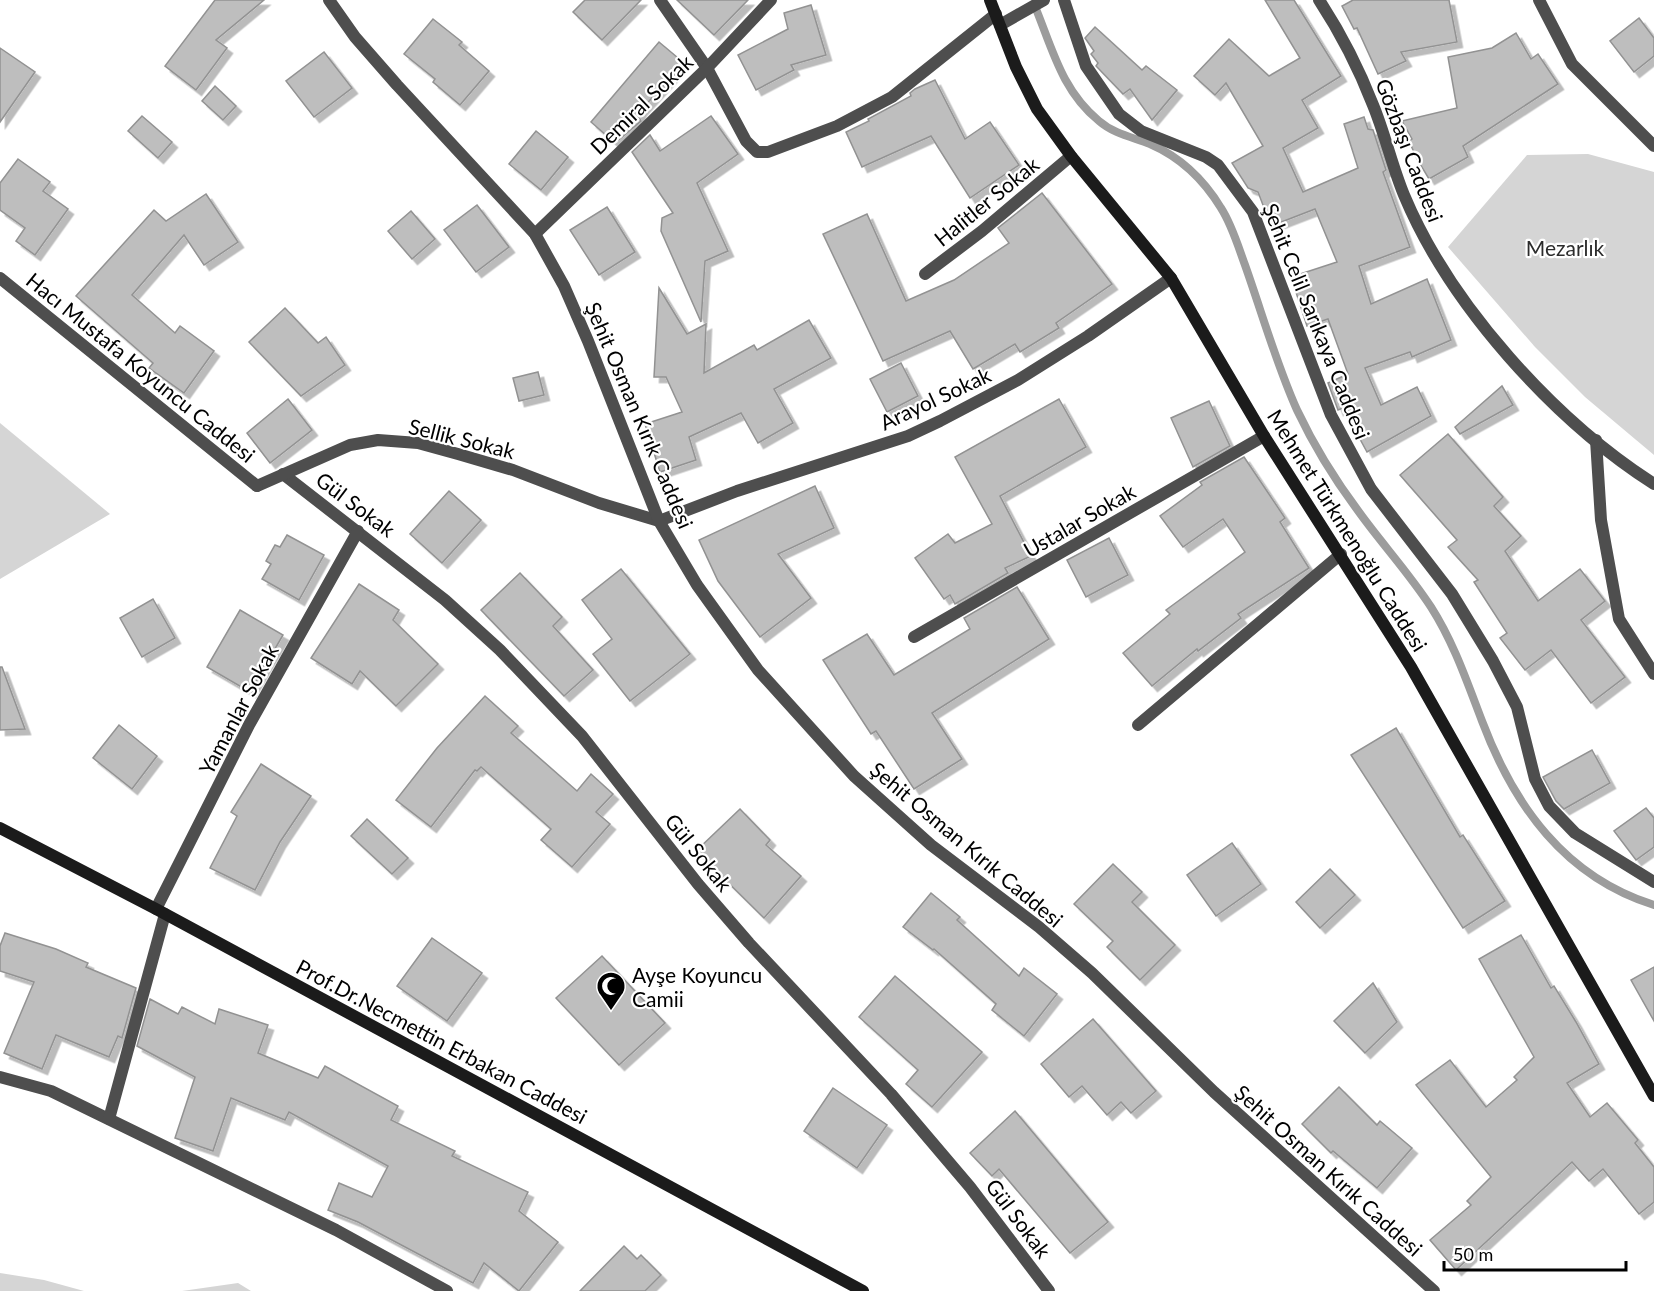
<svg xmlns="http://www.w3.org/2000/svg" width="1654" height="1291" viewBox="0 0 1654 1291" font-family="Lato,sans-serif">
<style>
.green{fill:#d5d5d5}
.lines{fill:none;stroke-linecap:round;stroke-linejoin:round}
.stream{stroke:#9c9c9c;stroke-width:8}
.building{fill:#bebebe;stroke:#929292;stroke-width:1.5;filter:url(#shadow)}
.minor{stroke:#4e4e4e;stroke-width:12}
.tertiary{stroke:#4e4e4e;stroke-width:12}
.secondary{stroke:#1b1b1b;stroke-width:12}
.labels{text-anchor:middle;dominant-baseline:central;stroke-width:4.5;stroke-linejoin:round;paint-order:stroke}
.street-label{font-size:21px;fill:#000;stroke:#fff}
.park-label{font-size:21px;fill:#2c2c2c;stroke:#fff}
.poi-label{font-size:21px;fill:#000;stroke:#fff;text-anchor:start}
</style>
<defs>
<filter id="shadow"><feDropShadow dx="5.5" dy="5.5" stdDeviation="0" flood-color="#0004"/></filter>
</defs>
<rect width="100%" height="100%" fill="#fff"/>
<g class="green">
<polygon points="1588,154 1654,172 1654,455 1585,397 1535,347 1448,247 1527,155"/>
<polygon points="0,423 110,514 0,579"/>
<polygon points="0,1273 44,1280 84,1291 0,1291"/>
<polygon points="238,1283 251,1291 182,1291"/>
</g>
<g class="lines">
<path class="stream" d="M1034,4C1052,47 1061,90 1099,121C1114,134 1132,137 1150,144C1180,157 1204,180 1221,208C1232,225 1238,246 1245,265C1262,313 1276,363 1297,410C1314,446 1335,480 1359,512C1382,544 1409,573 1431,607C1454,643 1467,682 1482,721C1514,806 1565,877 1654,905"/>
</g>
<g class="building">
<polygon points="215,0 264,0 216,40 227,48 196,90 165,66"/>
<polygon points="585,0 641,0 602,40 573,12"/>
<polygon points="677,0 748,0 714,35"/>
<polygon points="1265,0 1294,0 1341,76 1302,100 1318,128 1283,148 1303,192 1358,168 1344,124 1364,117 1368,129 1373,130 1386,170 1383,172 1410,247 1359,266 1371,304 1427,279 1451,340 1412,357 1410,352 1365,368 1381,405 1417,387 1431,416 1367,452 1343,408 1338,410 1328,383 1348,374 1328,319 1307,326 1291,277 1337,262 1315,209 1271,226 1258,192 1248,188 1232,163 1263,146 1226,83 1215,95 1194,76 1229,39 1269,76 1300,58"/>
<polygon points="1353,0 1449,0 1457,42 1401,52 1406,61 1378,74 1357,28 1354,29 1342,6"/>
<polygon points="811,5 826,55 791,65 794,70 756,90 738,55 788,29 784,13"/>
<polygon points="1639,18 1654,38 1654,56 1634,72 1610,41"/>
<polygon points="433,19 462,42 459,45 489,71 460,105 433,82 435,79 404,54"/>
<polygon points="1095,27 1142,70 1146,66 1177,90 1152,120 1130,89 1123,94 1096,66 1098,63 1091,54 1094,51 1085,38"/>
<polygon points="1516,33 1531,59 1538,54 1558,84 1463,146 1468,157 1429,179 1417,159 1409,141 1412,139 1402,121 1457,108 1448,57 1492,48"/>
<polygon points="659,42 684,63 641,110 638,116 641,121 615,143 591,122"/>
<polygon points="0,48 35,72 0,122"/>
<polygon points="324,52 352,88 314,117 286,81"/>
<polygon points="935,80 965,139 990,122 1019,165 970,198 931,136 862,167 846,132 869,121 868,119 911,96 910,93 915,89"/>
<polygon points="215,86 236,106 223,120 202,101"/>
<polygon points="142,116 172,142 158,158 128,131"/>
<polygon points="711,116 738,154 697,183 728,251 705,261 701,322 661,231 662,218 673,213 632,152 650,135 660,151"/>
<polygon points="536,131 568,157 541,190 509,164"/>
<polygon points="18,159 50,182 43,191 68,209 35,255 16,241 25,228 0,210 0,183"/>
<polygon points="1042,193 1112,284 1056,323 1059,328 1020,352 1015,344 973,369 950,331 883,361 823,234 867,214 906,301 954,280 1009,243 998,228"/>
<polygon points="206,194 238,242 204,265 184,235 132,295 175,333 180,326 214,351 184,393 149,368 153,363 76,296 154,210 166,221"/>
<polygon points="477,205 509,247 476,272 444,230"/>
<polygon points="607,207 635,252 599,275 570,230"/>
<polygon points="411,211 435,239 412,259 388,231"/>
<polygon points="659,288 687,334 706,324 704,373 754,345 757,350 809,320 831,358 774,389 793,423 758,443 741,413 689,437 696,460 660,472 645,424 682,412 666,377 654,377"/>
<polygon points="285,308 318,343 326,337 345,365 301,396 249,342"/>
<polygon points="901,363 918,396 887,412 870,379"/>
<polygon points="538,372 544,395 519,401 513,378"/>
<polygon points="1502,386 1513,405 1460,434 1455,427"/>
<polygon points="288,399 312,430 270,463 247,433"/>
<polygon points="1059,399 1086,447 1000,496 1031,556 1005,568 1008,573 955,604 950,595 944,599 915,558 948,534 955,543 992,524 955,457"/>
<polygon points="1209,401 1230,446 1193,467 1171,418"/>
<polygon points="1448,434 1503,497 1494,506 1521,536 1505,551 1538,601 1580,569 1605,601 1581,620 1625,677 1591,703 1551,650 1525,670 1500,638 1507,633 1474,582 1478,580 1448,547 1457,540 1400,475"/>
<polygon points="1244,457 1285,518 1280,522 1309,568 1238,614 1241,618 1198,651 1197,649 1152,686 1123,653 1170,614 1166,610 1245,552 1223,519 1183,547 1160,516 1202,485 1200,482"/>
<polygon points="815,486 834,528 778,554 811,598 760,637 718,581 699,540"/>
<polygon points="449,491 481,520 442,563 410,534"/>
<polygon points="287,535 324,555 299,600 262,579 271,564 266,561 275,545 280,547"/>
<polygon points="1109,538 1128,575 1086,597 1067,560"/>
<polygon points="621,569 690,654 630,701 593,654 612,639 582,600"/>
<polygon points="520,573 562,617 553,626 593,670 564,696 481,610"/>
<polygon points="359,584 399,610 393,620 438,664 396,706 360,671 352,684 311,658"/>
<polygon points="1017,587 1049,639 932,713 962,759 914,789 876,731 871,734 823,660 867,634 894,675 970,629 964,618"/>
<polygon points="153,599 175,638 142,657 120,618"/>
<polygon points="240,610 283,635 250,692 207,667"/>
<polygon points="0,667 2,667 25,729 0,730"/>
<polygon points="485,696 518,726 511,733 577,791 591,774 613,794 596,812 610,824 572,867 541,840 551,829 481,767 477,771 475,770 431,827 396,800 437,748"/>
<polygon points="119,725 157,756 132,789 93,758"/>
<polygon points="1396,728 1460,837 1463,835 1505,901 1463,928 1351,755"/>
<polygon points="1592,750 1610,783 1564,809 1556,801 1543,777"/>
<polygon points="261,764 311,796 280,842 255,890 210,868 237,816 231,812"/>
<polygon points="1646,808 1654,818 1654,847 1636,860 1614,831"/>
<polygon points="740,809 770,840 766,845 801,876 764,918 696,851"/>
<polygon points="367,819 408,858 392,874 351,836"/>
<polygon points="1232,843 1261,884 1216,916 1187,875"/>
<polygon points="1113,864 1142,892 1132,902 1175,945 1140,980 1107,947 1113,941 1074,904"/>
<polygon points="1330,869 1355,895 1320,928 1296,902"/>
<polygon points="931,893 960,917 957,920 1019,976 1024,968 1057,994 1024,1036 992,1010 996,1004 934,949 933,950 903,927"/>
<polygon points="5,933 56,949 88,963 86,967 136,988 122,1038 118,1036 109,1057 56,1035 42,1069 4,1053 34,982 0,971 0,946"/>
<polygon points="1521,935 1551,988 1554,986 1576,1022 1599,1064 1567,1083 1590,1117 1607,1103 1638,1140 1635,1143 1654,1167 1654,1202 1639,1214 1603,1169 1589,1181 1572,1162 1456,1270 1430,1240 1471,1205 1467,1201 1491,1177 1416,1085 1450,1060 1486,1107 1517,1080 1514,1077 1534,1057 1479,959"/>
<polygon points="432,938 482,973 447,1021 397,986"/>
<polygon points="602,956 665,1023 619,1065 556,998"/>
<polygon points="1654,967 1654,1021 1631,980"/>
<polygon points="895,976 982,1052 932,1107 906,1084 918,1070 859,1017"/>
<polygon points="1373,983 1397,1022 1365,1053 1334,1021"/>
<polygon points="150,999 178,1014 182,1007 215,1024 219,1009 268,1025 258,1053 318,1078 325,1066 398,1106 391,1120 455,1151 452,1156 528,1192 519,1211 558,1242 519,1291 484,1263 473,1283 358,1222 328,1210 339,1183 372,1197 388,1166 289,1112 285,1120 231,1098 213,1151 175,1138 195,1077 137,1046"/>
<polygon points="1093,1019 1156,1091 1131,1113 1121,1102 1107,1115 1082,1086 1069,1097 1041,1064"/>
<polygon points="1339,1087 1377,1125 1380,1121 1412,1148 1377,1188 1333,1151 1331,1153 1302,1124"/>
<polygon points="833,1088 887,1125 857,1168 804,1131"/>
<polygon points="1015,1111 1108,1222 1070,1253 999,1169 992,1176 970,1153"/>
<polygon points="624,1246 637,1259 641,1255 661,1275 645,1291 580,1291"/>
</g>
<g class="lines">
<g class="minor">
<polyline points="660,0 707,68 746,141 757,152 768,152 837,126 892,97 996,14"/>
<polyline points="1539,0 1572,64 1654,146"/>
<polyline points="535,234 707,68 771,0"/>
<polyline points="925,274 982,231 1071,156"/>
<polyline points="1596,440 1601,520 1619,619 1654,674"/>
<polyline points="283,474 445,600 500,650 582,736 698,884 749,943 891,1094 970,1187 1049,1291"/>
<polyline points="257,486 350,445 378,440 418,443 458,454 513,470 599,503 659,521 737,491 908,436 940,421 1018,380 1088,336 1171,278"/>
<polyline points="914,637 1264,436"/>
<polyline points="1138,725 1341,554"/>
<polyline points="156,909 249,725 358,531"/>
<polyline points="0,1077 51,1091 336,1230 447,1291"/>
<polyline points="109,1119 165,914"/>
</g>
<g class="tertiary">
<polyline points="329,0 355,37 397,85 535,234 564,286 588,341 659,521 697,585 758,670 854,776 931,845 1039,927 1092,973 1214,1092 1434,1291"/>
<polyline points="1064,0 1086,66 1119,114 1141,131 1206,157 1218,165 1253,212 1331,415 1371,489 1452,594 1493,661 1517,707 1535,779 1549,806 1575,833 1654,882"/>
<path d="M1319,0C1340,32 1359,69 1373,105C1385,134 1392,166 1404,195C1450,305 1554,420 1654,484"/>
<polyline points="1000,25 1044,0"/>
<polyline points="0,278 257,486"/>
</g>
<g class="secondary">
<polyline points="990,0 1016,67 1037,109 1071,156 1171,278 1264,436 1411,667 1654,1096"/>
<polyline points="0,828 156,909 863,1291"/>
</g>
</g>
<defs>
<g id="mosque-pin" transform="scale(1.5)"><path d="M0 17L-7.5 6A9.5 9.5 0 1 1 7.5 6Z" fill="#000" stroke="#fff"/><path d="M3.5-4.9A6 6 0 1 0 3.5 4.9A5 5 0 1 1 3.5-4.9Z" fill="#fff"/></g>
</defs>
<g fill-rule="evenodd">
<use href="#mosque-pin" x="611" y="986"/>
</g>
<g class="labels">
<g class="street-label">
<text transform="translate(641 104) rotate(-44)">Demiral Sokak</text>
<text transform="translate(1410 150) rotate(69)">Gözbaşı Caddesi</text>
<text transform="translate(986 201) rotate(-39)">Halitler Sokak</text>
<text transform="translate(1317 321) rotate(68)">Şehit Celil Sarıkaya Caddesi</text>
<text transform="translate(141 367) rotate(39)">Hacı Mustafa Koyuncu Caddesi</text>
<text transform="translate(935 398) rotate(-25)">Arayol Sokak</text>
<text transform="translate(640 415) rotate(67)">Şehit Osman Kırık Caddesi</text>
<text transform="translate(462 438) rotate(14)">Sellik Sokak</text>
<text transform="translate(356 504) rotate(37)">Gül Sokak</text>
<text transform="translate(1079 520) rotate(-30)">Ustalar Sokak</text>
<text transform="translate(1348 530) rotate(58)">Mehmet Türkmenoğlu Caddesi</text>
<text transform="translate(238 709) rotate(-62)">Yamanlar Sokak</text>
<text transform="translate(967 844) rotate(40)">Şehit Osman Kırık Caddesi</text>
<text transform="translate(699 852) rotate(51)">Gül Sokak</text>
<text transform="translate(442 1041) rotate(28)">Prof.Dr.Necmettin Erbakan Caddesi</text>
<text transform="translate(1329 1170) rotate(42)">Şehit Osman Kırık Caddesi</text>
<text transform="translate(1019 1218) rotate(53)">Gül Sokak</text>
</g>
<g class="park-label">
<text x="1565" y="247">Mezarlık</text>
</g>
<g class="poi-label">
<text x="632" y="974">Ayşe Koyuncu<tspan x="632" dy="24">Camii</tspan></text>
</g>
</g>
<path d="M1444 1261v9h182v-9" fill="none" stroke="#000000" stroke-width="3"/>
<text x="1453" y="1261" font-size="18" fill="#000000" stroke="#ffffff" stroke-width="4.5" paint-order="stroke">50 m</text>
</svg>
